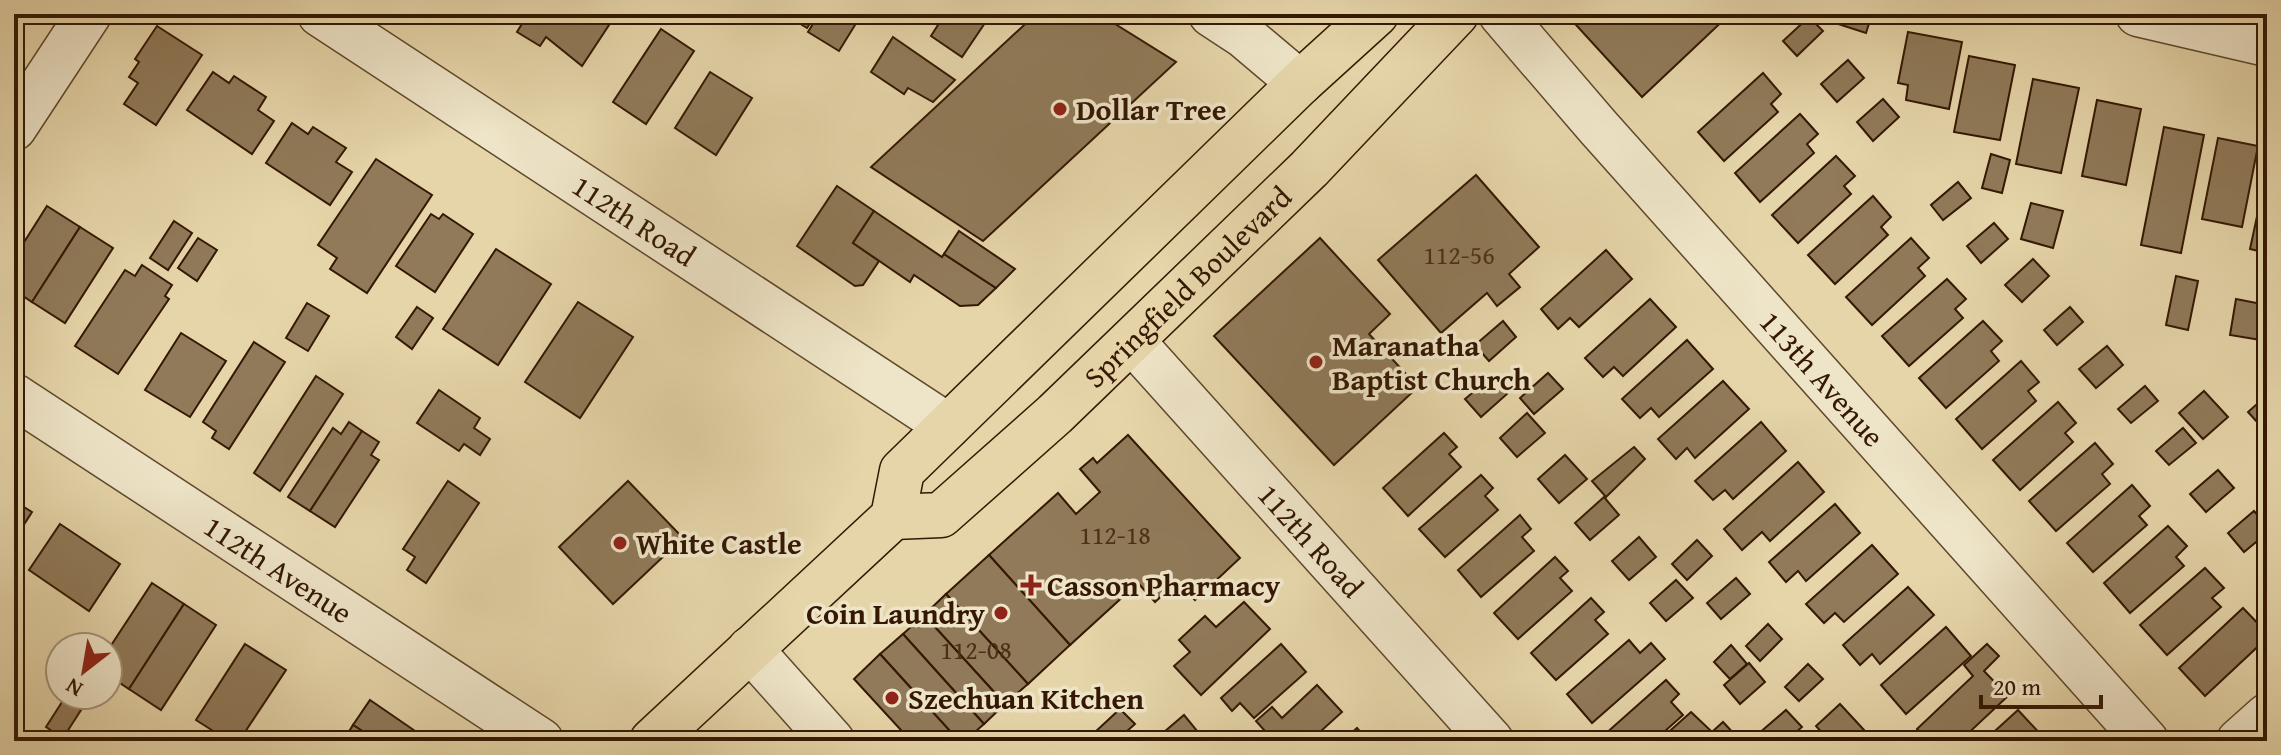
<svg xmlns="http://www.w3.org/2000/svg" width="2281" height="755" viewBox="0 0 2281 755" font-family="'Gentium Book Plus',serif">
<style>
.building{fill:#907a59;stroke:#341803;stroke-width:2}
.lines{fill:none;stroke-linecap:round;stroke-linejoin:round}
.minor-casing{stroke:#60472c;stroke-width:47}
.major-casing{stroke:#341803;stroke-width:47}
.minor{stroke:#eee4c7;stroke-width:44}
.major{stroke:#e5d5a9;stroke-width:44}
.poi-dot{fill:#8f2418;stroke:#eee4c7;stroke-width:3}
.labels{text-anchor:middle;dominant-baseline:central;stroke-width:7;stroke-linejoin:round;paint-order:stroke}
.number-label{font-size:26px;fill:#4b3018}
.poi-label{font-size:30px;font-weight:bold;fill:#341803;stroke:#eee4c7;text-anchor:start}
.street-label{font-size:30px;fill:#341803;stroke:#eee4c7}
</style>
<rect width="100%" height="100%" fill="#e5d5a9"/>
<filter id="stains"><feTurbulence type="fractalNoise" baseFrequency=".0025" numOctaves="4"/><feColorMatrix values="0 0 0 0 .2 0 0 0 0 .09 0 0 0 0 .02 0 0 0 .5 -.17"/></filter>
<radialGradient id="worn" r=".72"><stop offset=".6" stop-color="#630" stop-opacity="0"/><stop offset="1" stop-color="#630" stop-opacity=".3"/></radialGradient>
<g class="building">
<polygon points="528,14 599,14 611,22 582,66 546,37 540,46 517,32"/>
<polygon points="784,14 816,14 807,28"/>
<polygon points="819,14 860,17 839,51 808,32"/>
<polygon points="945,14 991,14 962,57 931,36"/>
<polygon points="1036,14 1099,14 1176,62 983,241 871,167"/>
<polygon points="1566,14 1730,14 1642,97"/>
<polygon points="1834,14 1872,14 1866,33 1835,23"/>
<polygon points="1809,17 1823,31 1797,56 1783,41"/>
<polygon points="157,26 202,55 156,125 124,104 138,83 129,77 139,62 135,59"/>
<polygon points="661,29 694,51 646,124 613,102"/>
<polygon points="1908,32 1962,42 1949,109 1906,100 1908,85 1898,83"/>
<polygon points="893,37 955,80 933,102 908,88 904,94 871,72"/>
<polygon points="1969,56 2015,65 2000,140 1954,132"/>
<polygon points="1848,60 1864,78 1837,102 1821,84"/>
<polygon points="213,72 229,83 234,76 266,97 258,110 274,121 252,154 187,110"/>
<polygon points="710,72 752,98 716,155 675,128"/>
<polygon points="1763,73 1781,94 1771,104 1778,112 1724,161 1698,132"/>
<polygon points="2033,79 2079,88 2061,173 2016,164"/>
<polygon points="1883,99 1899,117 1873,141 1857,122"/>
<polygon points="2097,100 2141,109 2126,185 2082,176"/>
<polygon points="1800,114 1818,134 1807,144 1814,153 1760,202 1735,173"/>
<polygon points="292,123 308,134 313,127 346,148 336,162 352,172 330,205 266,163"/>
<polygon points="2164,127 2204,135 2181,253 2141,245"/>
<polygon points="2218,138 2258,146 2242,227 2202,219"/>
<polygon points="1991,154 2010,160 2002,193 1982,188"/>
<polygon points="1836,156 1855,176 1844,186 1851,194 1798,243 1772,215"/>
<polygon points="376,159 432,195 367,293 330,269 337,258 318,245"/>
<polygon points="2267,170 2267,253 2250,249"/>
<polygon points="1476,175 1539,247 1509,274 1520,287 1497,306 1487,293 1441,333 1378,260"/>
<polygon points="1958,182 1971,198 1943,220 1931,205"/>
<polygon points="837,186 874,211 853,243 879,261 863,285 855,286 797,246"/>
<polygon points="1873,196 1891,217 1881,227 1888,235 1835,284 1808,255"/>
<polygon points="2031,203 2063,211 2053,248 2021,239"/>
<polygon points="47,206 80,227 32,302 14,290 14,258"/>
<polygon points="874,211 942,257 944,254 996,288 978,305 960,306 914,275 910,282 853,243"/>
<polygon points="431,214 439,219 443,214 473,234 435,292 396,266"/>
<polygon points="174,221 192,233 168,270 150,258"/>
<polygon points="1994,223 2008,239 1981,263 1967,246"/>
<polygon points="80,227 113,248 65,323 32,302"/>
<polygon points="959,231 1015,269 996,288 944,254"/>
<polygon points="198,238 217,250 197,281 178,268"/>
<polygon points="1320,238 1390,314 1369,334 1418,387 1334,465 1214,336"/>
<polygon points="1911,238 1929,258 1918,268 1925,276 1872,325 1846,297"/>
<polygon points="496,249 551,284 498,365 443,329"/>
<polygon points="1606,250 1632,279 1579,327 1570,318 1558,329 1541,309"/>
<polygon points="2033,259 2049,276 2022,302 2005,285"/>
<polygon points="142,265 172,285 165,296 169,299 118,374 75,346 125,270 135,276"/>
<polygon points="2176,276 2198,281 2188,330 2166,325"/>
<polygon points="1947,279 1966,299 1955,309 1963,318 1909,366 1882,336"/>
<polygon points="1650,299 1676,327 1623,376 1614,367 1603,377 1585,358"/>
<polygon points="2236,299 2267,305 2267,341 2230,335"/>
<polygon points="578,302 633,337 580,418 525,382"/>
<polygon points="307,303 329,316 308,351 286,338"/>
<polygon points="417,307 433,318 412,349 396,337"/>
<polygon points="2070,307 2083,322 2057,345 2044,330"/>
<polygon points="1503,321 1516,337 1489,361 1475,345"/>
<polygon points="1983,321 2002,341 1991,351 1999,361 1946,408 1919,378"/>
<polygon points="181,333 226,361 190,417 145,390"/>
<polygon points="1687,340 1713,369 1659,417 1651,408 1640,418 1622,399"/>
<polygon points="254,342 285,362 229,449 212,438 216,431 203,422"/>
<polygon points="2107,346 2123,365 2096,388 2079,369"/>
<polygon points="2021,361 2039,382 2028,391 2036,401 1982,449 1956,419"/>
<polygon points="1548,373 1563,389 1534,414 1520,398"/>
<polygon points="316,376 343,394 280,491 254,473"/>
<polygon points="1492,376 1507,394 1481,417 1465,399"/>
<polygon points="1723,381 1749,409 1695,458 1687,448 1676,459 1658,439"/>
<polygon points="2145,386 2158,401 2131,423 2118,409"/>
<polygon points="439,390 480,418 474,428 490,439 480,455 464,444 459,451 417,423"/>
<polygon points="2204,391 2228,417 2203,439 2179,413"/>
<polygon points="2266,396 2267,397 2267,433 2248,412"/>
<polygon points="2058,402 2076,423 2065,433 2073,442 2020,490 1993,460"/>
<polygon points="1527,413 1545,433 1517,457 1500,438"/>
<polygon points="349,422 362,431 310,511 288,497 333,428 341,434"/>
<polygon points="1761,422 1786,451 1733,499 1725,490 1713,500 1695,481"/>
<polygon points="2183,428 2196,443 2169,465 2156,451"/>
<polygon points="362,431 379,442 371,455 379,460 335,527 310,511"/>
<polygon points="1444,433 1457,447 1449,454 1461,467 1408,516 1383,488"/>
<polygon points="1128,435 1240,558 1195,600 1177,582 1155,602 1138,583 1070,645 989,555 1058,493 1076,514 1100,492 1080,469 1093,458 1097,463"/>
<polygon points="2095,443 2113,464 2102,474 2110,484 2056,531 2029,501"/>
<polygon points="1634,447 1645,459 1606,497 1592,481"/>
<polygon points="1565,455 1587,479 1559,503 1538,479"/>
<polygon points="1798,462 1824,492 1770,541 1762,532 1742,550 1724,529"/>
<polygon points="2218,470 2234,488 2206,512 2190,494"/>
<polygon points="1481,475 1493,488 1485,496 1498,510 1445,557 1419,529"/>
<polygon points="448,481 479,503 426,583 407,570 415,557 403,549"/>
<polygon points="628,481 683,538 613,604 559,547"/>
<polygon points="2132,485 2150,506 2139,516 2147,525 2093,572 2067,543"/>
<polygon points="1604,497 1619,515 1590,540 1575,523"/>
<polygon points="14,501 32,512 14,540"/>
<polygon points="1835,504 1860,533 1806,581 1798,571 1786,582 1769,562"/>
<polygon points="2254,511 2267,526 2267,533 2244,552 2228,533"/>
<polygon points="1520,515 1531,529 1522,537 1534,551 1481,597 1458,570"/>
<polygon points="60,524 120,564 89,611 29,570"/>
<polygon points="2168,526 2187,546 2176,557 2184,566 2130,613 2104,583"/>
<polygon points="1639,537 1656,557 1629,580 1612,561"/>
<polygon points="1697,540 1712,556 1687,580 1672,564"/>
<polygon points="1872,545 1898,574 1844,622 1835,613 1824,623 1806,604"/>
<polygon points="989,555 1070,645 1028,684 946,594"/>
<polygon points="1555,557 1568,571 1560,578 1572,591 1518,639 1494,613"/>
<polygon points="2205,568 2224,588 2212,598 2221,607 2167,655 2140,625"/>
<polygon points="1736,578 1750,594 1721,619 1707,603"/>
<polygon points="1676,580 1693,598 1666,621 1650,603"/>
<polygon points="152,583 184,604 129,689 108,675 108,650"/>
<polygon points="1908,587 1934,615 1880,664 1872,654 1860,665 1843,645"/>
<polygon points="946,594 1028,684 1005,704 924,615"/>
<polygon points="1591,598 1604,612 1595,620 1608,634 1556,680 1531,653"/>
<polygon points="1244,602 1270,629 1201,695 1174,666 1190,652 1179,640 1205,616 1216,627"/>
<polygon points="184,604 216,625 161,710 129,689"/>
<polygon points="2243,608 2267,633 2267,638 2205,696 2179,668"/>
<polygon points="924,615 1005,704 984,724 903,634"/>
<polygon points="1768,624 1782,639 1760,661 1746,646"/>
<polygon points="1946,627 1971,656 1906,714 1881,685"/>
<polygon points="903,634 984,724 965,741 959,741 880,654"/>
<polygon points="1629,640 1640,653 1651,643 1665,659 1592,723 1567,694"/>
<polygon points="245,644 286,670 239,741 229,741 196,720"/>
<polygon points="1281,644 1306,672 1254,718 1240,703 1232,711 1221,698"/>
<polygon points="1987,644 1999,656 1984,671 2008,696 1960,741 1946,738 1929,741 1917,729 1973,676 1964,665"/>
<polygon points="1731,645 1747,664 1730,679 1714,662"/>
<polygon points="880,654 959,741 911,741 854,679"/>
<polygon points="1749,663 1765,682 1740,704 1724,685"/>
<polygon points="1808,664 1823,679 1799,701 1785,687"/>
<polygon points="1666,680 1679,694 1671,702 1683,715 1654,741 1609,741 1604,735"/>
<polygon points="1317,685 1342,712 1310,741 1257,739 1265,731 1256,721 1272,707 1282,718"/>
<polygon points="64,699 81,710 63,738 46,727"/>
<polygon points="370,700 418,733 413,741 378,741 353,725"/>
<polygon points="1840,704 1864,730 1851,741 1829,741 1816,726"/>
<polygon points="1120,709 1135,724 1116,741 1102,741 1094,733"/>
<polygon points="1786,710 1802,727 1786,741 1765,741 1758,734"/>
<polygon points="2018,710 2045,739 1984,741"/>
<polygon points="1691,712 1712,732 1723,722 1737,737 1733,741 1667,741 1663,737"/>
<polygon points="1184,715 1198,732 1187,741 1159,741 1157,738"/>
<polygon points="353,725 378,741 343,741"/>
<polygon points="1357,728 1368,741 1338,741 1345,735 1347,737"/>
</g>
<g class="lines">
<g class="minor-casing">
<g id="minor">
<path id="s1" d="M320,14L948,426"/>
<polyline points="1211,14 1243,35 1300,83"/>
<path id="s2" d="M1501,14L1598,127L2146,741"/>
<polyline points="2138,14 2267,44"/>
<polyline points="14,128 89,14"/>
<path id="s3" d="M1132,341L1491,741"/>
<path id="s4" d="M14,396L541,741"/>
<polyline points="750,649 832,741"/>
<polyline points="2239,741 2267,716"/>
</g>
</g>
<g class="major-casing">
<g id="major">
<path id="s5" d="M893,517L941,515L1055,414L1309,169L1456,14"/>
<polyline points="652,741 893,517 902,471 1300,83 1376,14"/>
</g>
</g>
<use href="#minor" class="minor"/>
<use href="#major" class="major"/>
</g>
<g class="poi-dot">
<circle cx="1060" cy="109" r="8"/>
<circle cx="1316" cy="362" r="8"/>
<circle cx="620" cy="543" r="8"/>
<path d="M1027 573h8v8h8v8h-8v8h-8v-8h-8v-8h8z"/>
<circle cx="1001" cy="613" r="8"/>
<circle cx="892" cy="698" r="8"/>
</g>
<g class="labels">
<g class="number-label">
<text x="1459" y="254">112-56</text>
<text x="1115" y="534">112-18</text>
<text x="976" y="649">112-08</text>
</g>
<g class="poi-label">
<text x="1076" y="109">Dollar Tree</text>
<text x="1332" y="345">Maranatha<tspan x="1332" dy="34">Baptist Church</tspan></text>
<text x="636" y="543">White Castle</text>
<text x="1047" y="585">Casson Pharmacy</text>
<text x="985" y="613" text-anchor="end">Coin Laundry</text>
<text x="908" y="698">Szechuan Kitchen</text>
</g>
<g class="street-label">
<text stroke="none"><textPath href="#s1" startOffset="376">112th Road</textPath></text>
<text stroke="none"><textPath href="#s5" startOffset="384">Springfield Boulevard</textPath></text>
<text stroke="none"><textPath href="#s2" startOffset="486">113th Avenue</textPath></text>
<text stroke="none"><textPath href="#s3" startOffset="268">112th Road</textPath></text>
<text stroke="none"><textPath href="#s4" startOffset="316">112th Avenue</textPath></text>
</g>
</g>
<rect width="2281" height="755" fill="none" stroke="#e5d5a9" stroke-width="48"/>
<rect x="16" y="16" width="2249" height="723" fill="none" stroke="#341803" stroke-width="4"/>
<rect x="24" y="24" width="2233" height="707" fill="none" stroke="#341803" stroke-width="2"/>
<g transform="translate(84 671) rotate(211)"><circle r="38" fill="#eee4c7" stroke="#a49279" stroke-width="2"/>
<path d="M0-6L14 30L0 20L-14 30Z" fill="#8f2418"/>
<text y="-12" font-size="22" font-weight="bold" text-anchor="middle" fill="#341803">N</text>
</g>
<path d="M1981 695v12h120v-12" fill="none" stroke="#341803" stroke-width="4"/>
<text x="1993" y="695" font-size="24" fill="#341803" stroke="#eee4c7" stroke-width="6" paint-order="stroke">20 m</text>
<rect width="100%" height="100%" filter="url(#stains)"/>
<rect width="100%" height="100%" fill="url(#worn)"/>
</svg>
